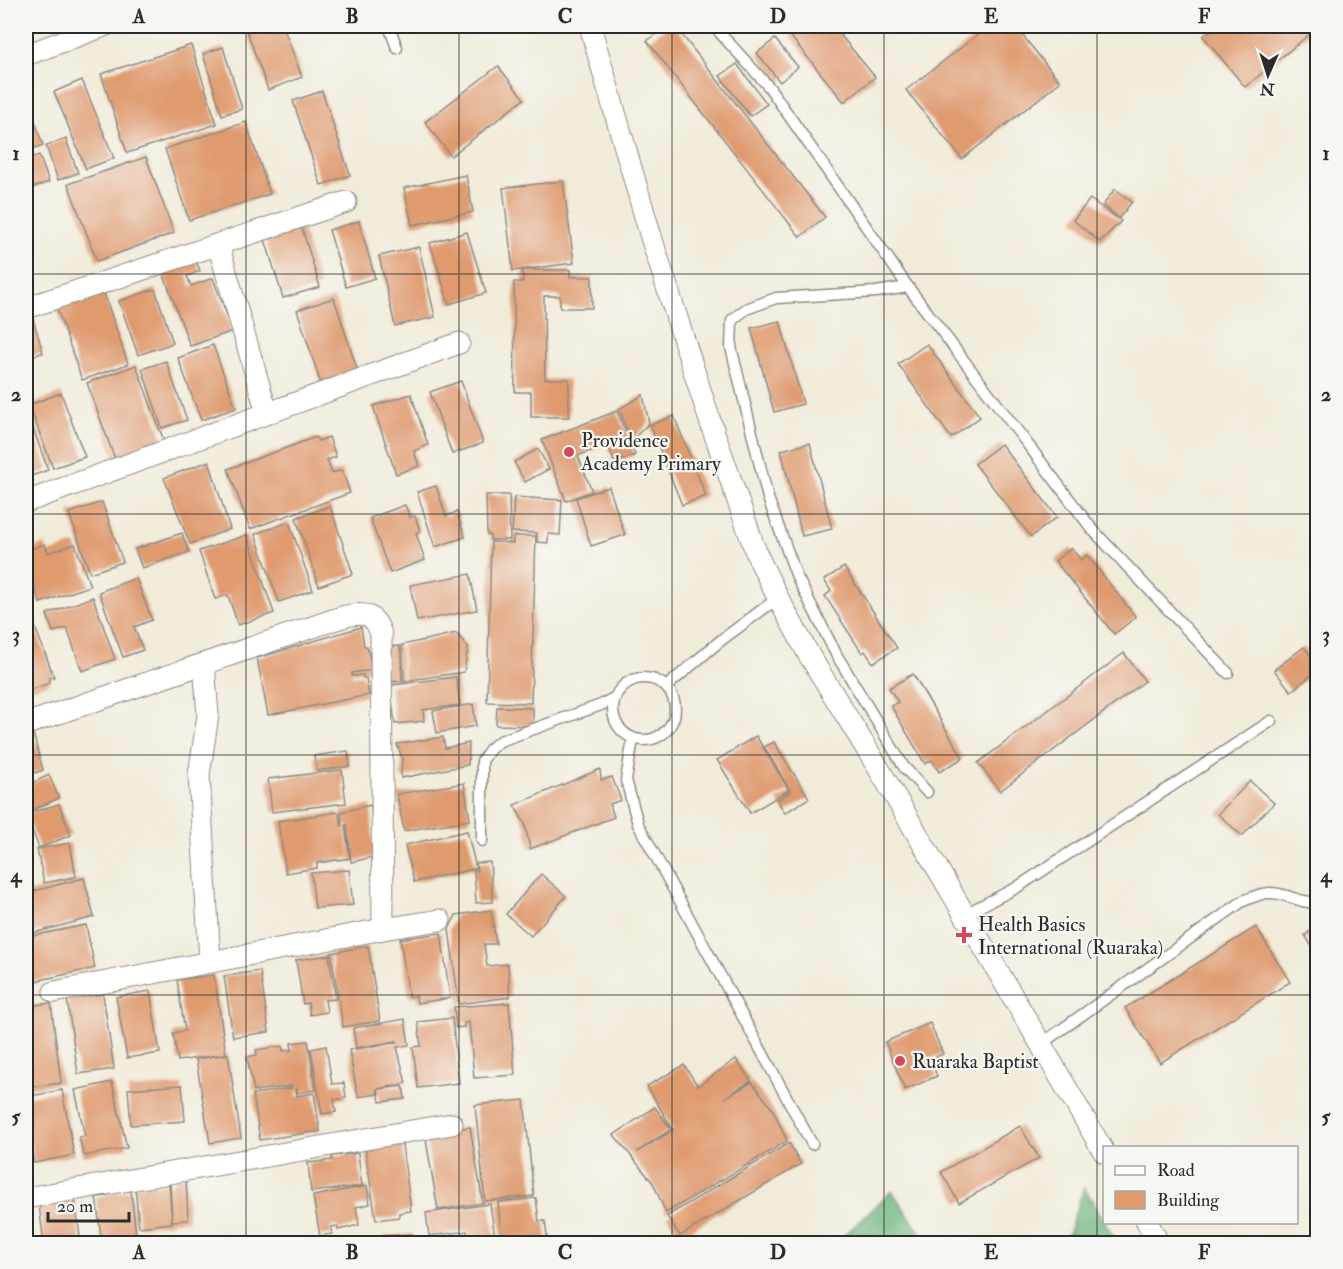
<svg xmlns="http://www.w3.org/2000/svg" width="1343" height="1269" viewBox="0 0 1343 1269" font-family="'IM FELL Double Pica',serif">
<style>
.forest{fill:#6bb47b;stroke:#4b7053;stroke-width:1.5}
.building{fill:#df9a6e}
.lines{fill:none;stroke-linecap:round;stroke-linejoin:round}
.service-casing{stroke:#8e8b82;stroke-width:13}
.minor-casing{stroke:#8e8b82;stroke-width:23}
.service{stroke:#fff;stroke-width:10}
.minor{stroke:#fff;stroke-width:21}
.grid{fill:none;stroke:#2b2b2b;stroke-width:1.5;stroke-opacity:0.55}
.poi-dot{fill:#d1495b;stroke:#f6f6f2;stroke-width:2}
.labels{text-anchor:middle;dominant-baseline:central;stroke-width:4.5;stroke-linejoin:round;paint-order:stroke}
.poi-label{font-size:20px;fill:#2b2b2b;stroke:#f6f6f2;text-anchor:start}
.neatline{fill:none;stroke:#2b2b2b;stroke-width:2}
.grid-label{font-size:20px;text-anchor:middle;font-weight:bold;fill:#2b2b2b}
</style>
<rect width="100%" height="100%" fill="#f6f6f2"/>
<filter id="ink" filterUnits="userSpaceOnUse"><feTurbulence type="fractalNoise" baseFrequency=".0167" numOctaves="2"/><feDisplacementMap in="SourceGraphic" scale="12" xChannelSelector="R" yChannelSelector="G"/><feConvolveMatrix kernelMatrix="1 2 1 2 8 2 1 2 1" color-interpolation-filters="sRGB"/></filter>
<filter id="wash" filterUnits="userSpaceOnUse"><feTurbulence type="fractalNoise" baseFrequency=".008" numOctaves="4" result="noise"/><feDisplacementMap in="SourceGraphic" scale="24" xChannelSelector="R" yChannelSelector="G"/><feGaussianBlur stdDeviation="1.35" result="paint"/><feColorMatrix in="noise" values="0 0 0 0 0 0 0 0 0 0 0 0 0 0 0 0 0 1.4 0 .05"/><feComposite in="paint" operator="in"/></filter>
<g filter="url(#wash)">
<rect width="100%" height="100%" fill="#f1ebd9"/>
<g class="forest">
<polygon points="1084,1187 1117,1243 1065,1243"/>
<polygon points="892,1191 927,1243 836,1243"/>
</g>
<g id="blocks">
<g class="building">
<polygon points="245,26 283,26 302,77 268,90"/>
<polygon points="668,26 675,26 825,217 800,237 647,41"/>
<polygon points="782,26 833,26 875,77 844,102"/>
<polygon points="989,26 1015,26 1060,82 962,159 906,90"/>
<polygon points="1216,26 1317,26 1317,28 1245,87 1203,36"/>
<polygon points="775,39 798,67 780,82 757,53"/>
<polygon points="191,45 217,124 127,153 101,74"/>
<polygon points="223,47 242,109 222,115 203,54"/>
<polygon points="737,64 767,104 750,116 720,76"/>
<polygon points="498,66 524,99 451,156 425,122"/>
<polygon points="82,80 114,158 86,169 54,92"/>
<polygon points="322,91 350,175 321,185 293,101"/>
<polygon points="33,116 43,145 26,151 26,119"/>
<polygon points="246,122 270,194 189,220 165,149"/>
<polygon points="66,139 78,173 58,180 46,146"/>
<polygon points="39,155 49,182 26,190 26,160"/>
<polygon points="146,157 174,233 97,261 68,184"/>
<polygon points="466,175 473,212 412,225 404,188"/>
<polygon points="563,181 574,263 513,271 503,188"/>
<polygon points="1115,189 1132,202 1119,218 1103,205"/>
<polygon points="1090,199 1121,221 1100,242 1073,220"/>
<polygon points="359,221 375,278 346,287 329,230"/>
<polygon points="301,225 320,287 283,298 264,236"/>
<polygon points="467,232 486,293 449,304 430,243"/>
<polygon points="419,247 435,317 395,326 379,256"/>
<polygon points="194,255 200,271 187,276 191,286 213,278 233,331 190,346 161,267"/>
<polygon points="522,270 570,270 570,277 592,277 592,308 560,308 560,296 544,296 545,379 569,379 569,417 531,417 531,392 515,392 514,282 523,282"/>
<polygon points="155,289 173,343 138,355 119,301"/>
<polygon points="103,290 128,364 82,380 56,306"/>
<polygon points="334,298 359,375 322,387 297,310"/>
<polygon points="31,312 43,353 26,357 26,313"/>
<polygon points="780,321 803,404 774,412 751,328"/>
<polygon points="927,344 980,417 951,438 898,364"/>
<polygon points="213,345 236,408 201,420 178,358"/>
<polygon points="166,361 187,420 162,428 142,369"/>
<polygon points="136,365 164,441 115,459 87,383"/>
<polygon points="461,381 483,443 452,454 430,392"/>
<polygon points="61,393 85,457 53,468 29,405"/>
<polygon points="411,394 428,445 414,451 419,466 396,474 373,406"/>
<polygon points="643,395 649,423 631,441 619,409"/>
<polygon points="617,411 635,455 615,463 607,444 578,456 592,491 566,501 542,440"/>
<polygon points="28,414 48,470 26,478 26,415"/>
<polygon points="674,416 706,496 682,505 650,425"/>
<polygon points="316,437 318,441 329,437 336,457 327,460 332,473 342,470 350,493 250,529 228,469"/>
<polygon points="810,443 832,529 802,536 781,450"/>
<polygon points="1001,444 1057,517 1031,537 975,464"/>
<polygon points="538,449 549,469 525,482 514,462"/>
<polygon points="209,461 230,529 190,544 164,478"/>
<polygon points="436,486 446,516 457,512 465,537 435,547 417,492"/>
<polygon points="609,487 625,535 591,546 576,498"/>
<polygon points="486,495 509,495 510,540 490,540 490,535 487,535"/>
<polygon points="514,497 562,500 560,535 548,534 548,543 537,542 537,533 512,532"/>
<polygon points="102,502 123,562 90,573 69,513"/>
<polygon points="405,505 410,517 415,516 420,531 416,533 425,560 390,573 370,518"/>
<polygon points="330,506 353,574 319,586 296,518"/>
<polygon points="289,522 313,590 279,602 255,534"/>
<polygon points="182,533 189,552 142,568 135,549"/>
<polygon points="247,535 274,613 238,625 228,595 215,599 199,551"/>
<polygon points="513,536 536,536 531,703 487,702 491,542 513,543"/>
<polygon points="45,544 48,553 75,544 90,586 40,603 26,563 26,551"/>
<polygon points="1071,548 1081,560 1087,555 1136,617 1114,634 1055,561"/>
<polygon points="844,567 897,648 873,663 865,651 862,653 825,596 831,591 824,580"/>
<polygon points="470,574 477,610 417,621 410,585"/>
<polygon points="136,578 152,620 134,627 143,650 123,657 99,592"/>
<polygon points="93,597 115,659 82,671 67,628 53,632 47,614"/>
<polygon points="32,619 54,677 49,678 50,683 26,691 26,622"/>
<polygon points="361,627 364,646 367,646 372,670 352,673 352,676 363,675 363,678 366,678 369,695 268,715 257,658"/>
<polygon points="456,633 468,647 464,672 404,681 402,645"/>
<polygon points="400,646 402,681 383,682 384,647"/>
<polygon points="1304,647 1317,664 1317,671 1291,691 1274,670"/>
<polygon points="1124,653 1145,681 1000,791 978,763"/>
<polygon points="913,674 963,758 939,772 932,760 925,764 891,706 898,702 889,688"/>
<polygon points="456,677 460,705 423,710 424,721 395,724 390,685"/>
<polygon points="473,704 476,726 437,733 433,711"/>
<polygon points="497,707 533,708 533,726 496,725"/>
<polygon points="33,733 43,770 26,776 26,736"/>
<polygon points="756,736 789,790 750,813 717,760"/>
<polygon points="443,737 445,748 469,743 468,765 401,778 402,758 397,744"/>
<polygon points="774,742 809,798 785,813 777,800 791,792 764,747"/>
<polygon points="348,751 350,766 317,771 314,756"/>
<polygon points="600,769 601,780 612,777 621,800 610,804 614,817 530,849 525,824 514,805"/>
<polygon points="342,770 346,803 272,812 268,779"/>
<polygon points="49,775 59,798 26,813 26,786"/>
<polygon points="1250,781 1274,803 1242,836 1218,814"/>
<polygon points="464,783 470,820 404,831 397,794"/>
<polygon points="59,804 71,835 39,848 26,814"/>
<polygon points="371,805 374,857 351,862 347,825 345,826 350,858 317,863 317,868 286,873 278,821 338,812 342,827 341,812"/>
<polygon points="467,831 477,872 476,863 490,862 493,902 476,903 474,869 414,882 405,845"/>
<polygon points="70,843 76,877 44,883 37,849"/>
<polygon points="349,870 353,905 315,908 311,873"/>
<polygon points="541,874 566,896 531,936 506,914"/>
<polygon points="84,878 94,917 26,935 26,893"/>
<polygon points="491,910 496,944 484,944 487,966 508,964 510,997 459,1004 449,929 456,915"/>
<polygon points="86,925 95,968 26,983 26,937"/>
<polygon points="1256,927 1290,982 1160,1063 1125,1008"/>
<polygon points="1317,927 1317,955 1305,935"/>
<polygon points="441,933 450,998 417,1003 416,996 409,997 400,939"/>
<polygon points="368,946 380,1021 343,1027 331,953"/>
<polygon points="329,955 336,999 325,1000 327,1012 310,1015 308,1003 303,1004 296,960"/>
<polygon points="260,971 269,1032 233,1037 224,976"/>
<polygon points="214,975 226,1054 178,1061 173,1033 185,1031 177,980"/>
<polygon points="150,991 160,1053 127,1058 116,997"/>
<polygon points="103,994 114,1069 78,1074 67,999"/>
<polygon points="51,1003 61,1083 26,1088 26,1006"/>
<polygon points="509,1003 515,1075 474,1078 469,1022 464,1023 464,1027 456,1028 454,1007"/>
<polygon points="452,1018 459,1083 418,1088 413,1047 421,1046 418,1022"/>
<polygon points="405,1019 409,1045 397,1047 406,1083 377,1089 378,1094 358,1097 349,1050 397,1042 397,1041 356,1048 353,1028"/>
<polygon points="930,1023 943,1054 930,1059 937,1076 905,1090 885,1042"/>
<polygon points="308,1041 316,1090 298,1093 296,1087 297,1096 314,1093 320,1131 260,1140 253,1094 291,1088 291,1086 254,1091 247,1057 257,1055 256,1050 282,1046 283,1051 292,1050 291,1043"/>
<polygon points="326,1046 332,1084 344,1083 346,1098 334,1100 336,1112 322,1114 311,1049"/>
<polygon points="228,1054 241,1138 210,1143 196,1059"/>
<polygon points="736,1059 751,1081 725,1098 752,1082 773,1110 787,1141 666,1213 653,1183 614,1135 655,1107 671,1129 637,1152 673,1130 647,1086 684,1065 698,1086"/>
<polygon points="112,1082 127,1148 84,1156 79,1137 85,1136 75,1090"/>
<polygon points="182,1085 185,1121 131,1125 128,1089"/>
<polygon points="403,1086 405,1099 380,1102 378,1089"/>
<polygon points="62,1090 74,1155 34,1163 26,1121 26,1097"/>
<polygon points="524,1100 534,1196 485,1201 475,1105"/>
<polygon points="1020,1126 1039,1158 959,1203 941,1172"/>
<polygon points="470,1127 483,1203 438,1210 425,1134"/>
<polygon points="789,1143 801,1164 680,1236 667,1216"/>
<polygon points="402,1144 411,1211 399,1213 399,1217 376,1220 365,1148"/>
<polygon points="358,1153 362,1186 311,1192 308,1163 332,1160 332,1156"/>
<polygon points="178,1177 186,1178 188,1220 172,1221 170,1185"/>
<polygon points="169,1183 172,1223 139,1227 135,1186"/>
<polygon points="367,1186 370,1204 356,1207 359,1225 338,1230 337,1226 331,1227 332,1234 320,1236 313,1196"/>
<polygon points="131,1191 137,1244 102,1244 96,1197 107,1196 107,1193"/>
<polygon points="536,1198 539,1221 545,1221 548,1244 502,1244 498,1202"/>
<polygon points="75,1200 81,1244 44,1244 39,1205"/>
<polygon points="490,1204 496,1244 468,1244 467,1231 429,1236 426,1213"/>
<polygon points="412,1234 412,1244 384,1244 384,1236"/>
</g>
</g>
</g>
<g filter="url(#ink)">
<use href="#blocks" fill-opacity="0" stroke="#8e8b82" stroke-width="1.5"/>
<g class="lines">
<g class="service-casing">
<g id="service">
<polyline points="389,26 397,48"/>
<polyline points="717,26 720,33 769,87 908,287 1092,529 1228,673"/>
<polyline points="908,287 876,292 776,298 746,309 732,320 731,347 768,498 797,577 836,654 904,767 927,792"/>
<circle cx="644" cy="709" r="31"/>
<polyline points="667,686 720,641 778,598"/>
<polyline points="633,739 626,780 638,824 812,1144"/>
<polyline points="482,841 482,761 490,749 500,741 601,705 614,698"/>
<polyline points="965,914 1016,888 1271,721"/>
<path d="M1041,1044L1243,901C1251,898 1262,892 1271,893C1286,893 1304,905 1318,902"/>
</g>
</g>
<g class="minor-casing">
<g id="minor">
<polyline points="590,26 651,237 710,421 757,555 778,598 809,655 879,769 1104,1152"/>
<polyline points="26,55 104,26"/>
<polyline points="218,244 267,413"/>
<polyline points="26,308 346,202"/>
<polyline points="26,502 459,343"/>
<polyline points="204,664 208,715 199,775 210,962"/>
<path d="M26,724L342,617C362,612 374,612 381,634L383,929"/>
<polyline points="54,992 383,929 440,920"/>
<polyline points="26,1198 452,1124"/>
<polyline points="1147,1222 1159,1244"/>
</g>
</g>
<use href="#service" class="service"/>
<use href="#minor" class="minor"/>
</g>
</g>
<path class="grid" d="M246,26V1244M459,26V1244M672,26V1244M884,26V1244M1097,26V1244M26,274H1318M26,514H1318M26,755H1318M26,995H1318"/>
<g class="poi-dot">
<circle cx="569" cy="452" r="6"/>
<path d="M961 926h6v6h6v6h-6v6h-6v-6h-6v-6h6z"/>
<circle cx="900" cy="1061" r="6"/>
</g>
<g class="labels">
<g class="poi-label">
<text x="581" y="440">Providence<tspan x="581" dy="23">Academy Primary</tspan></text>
<text x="978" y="924">Health Basics<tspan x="978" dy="23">International (Ruaraka)</tspan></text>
<text x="912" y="1061">Ruaraka Baptist</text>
</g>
</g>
<rect width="1343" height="1269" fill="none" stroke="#f6f6f2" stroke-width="66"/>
<rect x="1103" y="1146" width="195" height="78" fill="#f6f6f2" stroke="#a5a5a2" stroke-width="1.5"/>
<rect x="1115" y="1166" width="30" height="9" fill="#ffffff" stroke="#a5a5a2" stroke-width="1.5"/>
<text x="1157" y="1176" font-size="18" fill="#2b2b2b">Road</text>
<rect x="1115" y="1191" width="30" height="18" fill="#df9a6e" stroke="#a5a5a2" stroke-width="1.5"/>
<text x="1157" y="1206" font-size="18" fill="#2b2b2b">Building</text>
<g transform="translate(1268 75) rotate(183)" stroke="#f6f6f2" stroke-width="4.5" paint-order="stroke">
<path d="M0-4.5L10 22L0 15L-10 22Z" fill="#2b2b2b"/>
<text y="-9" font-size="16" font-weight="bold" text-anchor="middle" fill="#2b2b2b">N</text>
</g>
<path d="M48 1212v9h81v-9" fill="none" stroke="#2b2b2b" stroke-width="3"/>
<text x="57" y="1212" font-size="18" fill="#2b2b2b" stroke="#f6f6f2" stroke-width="4.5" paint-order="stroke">20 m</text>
<rect x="33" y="33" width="1277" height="1203" class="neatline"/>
<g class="grid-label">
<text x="139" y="23">A</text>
<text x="352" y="23">B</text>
<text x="565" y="23">C</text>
<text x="778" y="23">D</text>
<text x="991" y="23">E</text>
<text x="1204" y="23">F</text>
<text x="16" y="160">1</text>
<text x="1326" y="160">1</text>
<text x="16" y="401">2</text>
<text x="1326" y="401">2</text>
<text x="16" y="641">3</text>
<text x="1326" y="641">3</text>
<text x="16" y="882">4</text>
<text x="1326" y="882">4</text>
<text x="16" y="1123">5</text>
<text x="1326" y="1123">5</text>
<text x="139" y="1259">A</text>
<text x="352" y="1259">B</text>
<text x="565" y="1259">C</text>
<text x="778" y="1259">D</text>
<text x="991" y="1259">E</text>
<text x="1204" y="1259">F</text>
</g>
</svg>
